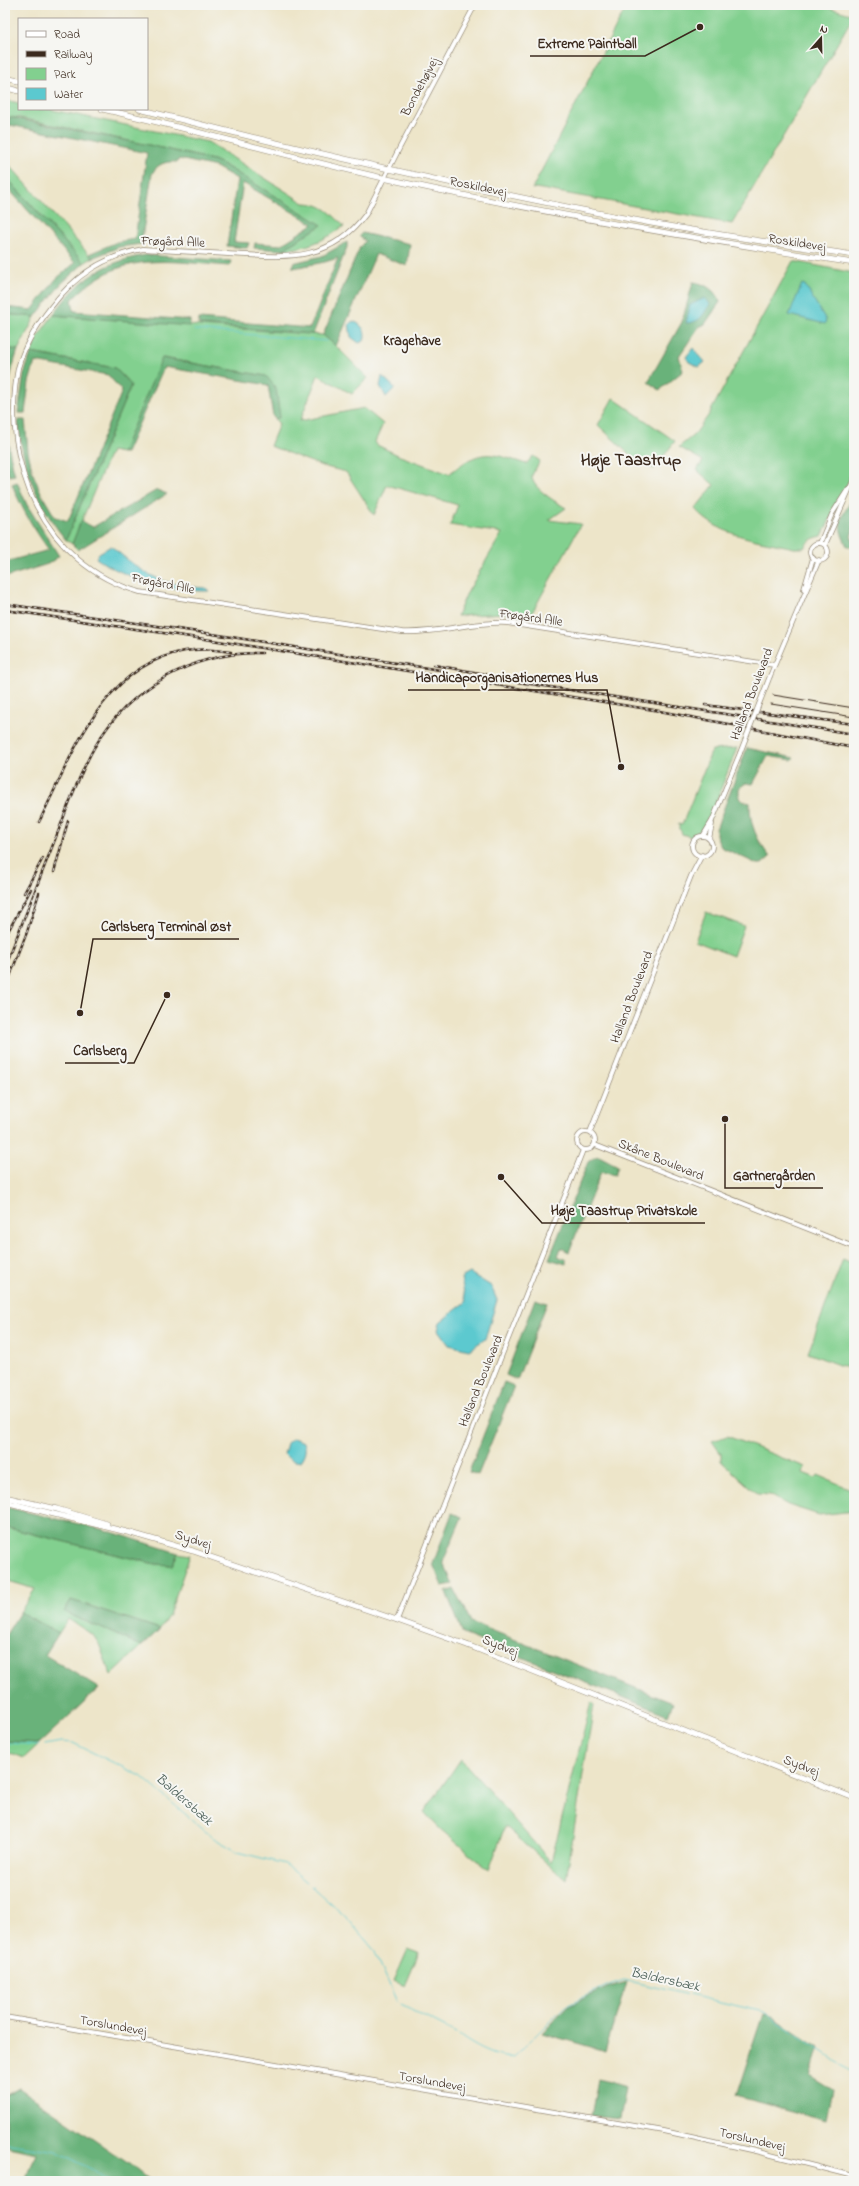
<svg xmlns="http://www.w3.org/2000/svg" width="859" height="2186" viewBox="0 0 859 2186" font-family="'Indie Flower',sans-serif">
<style>
.green{fill:#82d08f;stroke:#5e7d56}
.forest{fill:#69b27a;stroke:#526e4c}
.water{fill:#5bc9cf;stroke:#4b7a76}
.lines{fill:none;stroke-linecap:round;stroke-linejoin:round}
.stream{stroke:#5bc9cf;stroke-width:1}
.minor-casing{stroke:#948874;stroke-width:5.5}
.major-casing{stroke:#948874;stroke-width:6}
.minor{stroke:#fff;stroke-width:4}
.major{stroke:#fff;stroke-width:5}
.tram{stroke:#3b2a1e;stroke-width:1}
.rail-casing{stroke:#3b2a1e;stroke-width:2.5}
.rail{stroke:#f6f6f2;stroke-width:1;stroke-dasharray:3;stroke-linecap:butt}
.minor-bridge-casing{stroke:#948874;stroke-width:5.5;stroke-linecap:butt}
.minor-bridge{stroke:#fff;stroke-width:4}
.labels{text-anchor:middle;dominant-baseline:central;stroke-width:4;stroke-linejoin:round;paint-order:stroke}
.street-label{font-size:13px;fill:#3b2a1e;stroke:#f6f6f2}
.neighbourhood-label{font-size:14px;font-weight:bold;fill:#3b2a1e;stroke:#f6f6f2}
.water-label{font-size:14px;font-style:italic;fill:#455a53;stroke:#f6f6f2}
.district-label{font-size:17px;font-weight:bold;fill:#3b2a1e;stroke:#f6f6f2}
.leader{fill:none;stroke:#3b2a1e;stroke-width:1.5}
.callout-dot{fill:#3b2a1e;stroke:#f6f6f2;stroke-width:1.5}
.callout-label{font-size:14px;text-anchor:middle;font-weight:bold;fill:#3b2a1e;stroke:#f6f6f2;stroke-width:4;stroke-linejoin:round;paint-order:stroke}
</style>
<rect width="100%" height="100%" fill="#f6f6f2"/>
<filter id="ink" filterUnits="userSpaceOnUse"><feTurbulence type="fractalNoise" baseFrequency=".025" numOctaves="2"/><feDisplacementMap in="SourceGraphic" scale="8" xChannelSelector="R" yChannelSelector="G"/><feConvolveMatrix kernelMatrix="1 2 1 2 8 2 1 2 1" color-interpolation-filters="sRGB"/></filter>
<filter id="wash" filterUnits="userSpaceOnUse"><feTurbulence type="fractalNoise" baseFrequency=".012" numOctaves="4" result="noise"/><feDisplacementMap in="SourceGraphic" scale="16" xChannelSelector="R" yChannelSelector="G"/><feGaussianBlur stdDeviation="0.9" result="paint"/><feColorMatrix in="noise" values="0 0 0 0 0 0 0 0 0 0 0 0 0 0 0 0 0 1.4 0 .05"/><feComposite in="paint" operator="in"/></filter>
<g filter="url(#wash)">
<rect width="100%" height="100%" fill="#ede5c9"/>
<g class="green">
<polygon points="631,5 820,5 854,15 732,224 536,188 532,189 622,15"/>
<path d="M5,100L19,103V109H48L208,142L304,203C323,203 331,213 344,226C324,241 307,248 282,250L321,225L224,165L213,160L149,145L20,118L9,117L10,125L5,138Z"/>
<polygon points="5,160 92,258 84,263 5,176"/>
<path d="M793,261L854,273V470L822,536C813,538 808,540 804,548H794C760,540 719,537 695,509L714,485L697,470L703,461L679,447L695,434L708,416Z"/>
<polygon points="5,314 35,317 18,350 5,348"/>
<path d="M53,315L323,335L336,346L368,378L352,394L318,375L300,421L364,408L383,424L375,442L377,445L400,456L449,474C481,448 489,452 526,464L533,456L540,461L532,475C530,487 556,502 566,508L549,520L581,524L529,618L504,613L457,616L466,595L502,533L450,525L458,505L387,485L374,515L346,472L322,466L270,446L279,424L275,419L280,417L266,376L163,358L122,453L111,451L72,544L66,540L131,385L115,368L31,353L39,335Z"/>
<polygon points="613,398 675,441 654,469 630,455 598,425"/>
<polygon points="737,748 708,822 704,828 691,837 682,834 678,824 682,825 712,750"/>
<polygon points="706,912 744,926 733,956 695,941"/>
<polygon points="843,1259 854,1264 854,1371 808,1353"/>
<polygon points="727,1436 805,1467 803,1473 816,1478 818,1475 853,1490 854,1511 819,1515 788,1505 770,1495 757,1494 721,1461 721,1454 712,1441"/>
<polygon points="5,1527 155,1564 172,1565 178,1553 190,1555 169,1615 160,1629 71,1600 64,1612 142,1646 111,1675 99,1644 93,1635 68,1619 59,1633 20,1612 35,1589 5,1580"/>
<polygon points="591,1702 594,1705 566,1880 505,1826 489,1870 439,1828 424,1812 461,1759 551,1862"/>
<polygon points="5,1741 40,1743 24,1758 14,1754 5,1753"/>
<polygon points="408,1949 419,1953 405,1986 394,1981"/>
</g>
<g class="forest">
<path d="M9,117L149,145L213,160L224,165L322,225L282,250L254,248L255,243L281,245L313,224L243,183L234,242L249,243L247,248L227,246L237,179L216,167L179,159L177,162C165,161 157,164 152,174L141,244L119,247L92,258L89,254L117,242L135,239L147,153L10,125Z"/>
<polygon points="5,176 84,263 61,284 35,317 5,314 5,307 32,310 56,279 75,263 5,185"/>
<polygon points="362,233 410,244 407,266 376,254 336,346 323,335 360,247 365,241 359,236"/>
<polygon points="347,242 347,247 313,334 199,325 199,319 310,328 338,258 325,262 293,268 293,263 322,256"/>
<path d="M146,255L231,261L230,266C168,262 119,249 72,300L74,311L190,320V326L53,315C78,280 103,262 146,255Z"/>
<path d="M693,282C705,283 716,291 720,302L705,324L699,327L679,356L683,371L660,390L648,382L682,322Z"/>
<path d="M5,348L18,350C3,393 3,432 15,475L9,476L5,463V374L10,358L5,357Z"/>
<path d="M31,353L115,368L131,385L66,540C37,505 22,466 18,420H25L28,452L33,474L42,495L55,517L68,521L122,391L108,375L35,362L29,382L25,413H18L24,374Z"/>
<polygon points="162,358 266,376 276,388 280,417 275,419 273,417 268,385 164,367 126,453 122,453"/>
<path d="M17,482L27,505L59,556L48,564L6,577L5,562L49,550C34,529 21,508 12,484Z"/>
<polygon points="157,490 167,494 78,550 72,544 81,521 93,527"/>
<path d="M854,494V526L851,537L854,541V548L847,546C833,519 843,519 854,494Z"/>
<path d="M747,748L794,758L792,760L768,756L753,784L746,783L739,788V798L742,801L750,803C749,823 757,841 770,857L762,864H757L721,847L716,835V829Z"/>
<polygon points="599,1156 618,1166 615,1175 601,1172 569,1252 561,1248 558,1256 566,1260 566,1264 549,1259 588,1162 595,1157"/>
<polygon points="535,1299 547,1303 517,1380 506,1375"/>
<polygon points="504,1382 514,1386 478,1475 469,1472"/>
<polygon points="5,1507 105,1530 178,1553 172,1565 155,1564 5,1527"/>
<polygon points="452,1513 462,1517 443,1562 453,1584 442,1586 433,1564"/>
<polygon points="454,1589 471,1622 673,1703 668,1715 463,1634 446,1592"/>
<polygon points="71,1600 160,1629 142,1646 64,1612"/>
<polygon points="20,1612 59,1633 45,1655 99,1688 40,1743 5,1741 5,1636"/>
<polygon points="627,1982 605,2051 542,2033 567,2006 609,1987"/>
<polygon points="763,2014 772,2016 819,2048 809,2075 832,2089 826,2120 736,2096"/>
<polygon points="598,2079 626,2087 620,2119 591,2116"/>
<polygon points="19,2088 129,2164 150,2181 26,2181 36,2153 5,2146 5,2096"/>
</g>
<g class="water">
<polygon points="802,284 805,285 826,320 825,324 789,315"/>
<path d="M705,298L710,304C703,315 700,323 686,323L690,305Z"/>
<path d="M353,321C363,325 367,332 364,341L359,343L351,337L349,324Z"/>
<polygon points="693,348 705,362 699,367 689,362 686,357"/>
<polygon points="382,376 395,388 386,397 380,386"/>
<path d="M111,546C144,574 161,586 206,588L209,591C176,592 123,578 96,558L99,553Z"/>
<polygon points="470,1273 491,1286 497,1300 485,1339 469,1350 449,1345 438,1330 440,1322 466,1302 461,1278"/>
<path d="M293,1438L304,1442C307,1449 304,1456 300,1461C293,1463 288,1458 284,1454L287,1443Z"/>
</g>
<g class="lines">
<g class="stream">
<polyline points="194,330 327,341"/>
<polyline points="5,1743 39,1745"/>
<polyline points="45,1745 61,1742 73,1743 141,1776 212,1837 238,1852 285,1864 307,1882"/>
<polyline points="311,1886 347,1918 374,1950 397,2002"/>
<polyline points="401,2005 456,2033"/>
<path d="M459,2035C471,2045 499,2060 514,2057L566,2005L609,1985L624,1980L764,2012L854,2074"/>
<polyline points="5,2143 56,2151 95,2171 108,2181"/>
</g>
</g>
</g>
<g filter="url(#ink)">
<g class="lines">
<g class="minor-casing">
<g id="minor">
<path d="M475,5L400,147L366,214C329,264 284,257 228,254C200,252 172,251 143,249C104,256 75,275 51,307C37,325 24,346 18,368C0,462 44,566 140,592L402,632C438,634 472,621 507,623L774,665"/>
<polyline points="820,543 832,514 848,489"/>
<circle cx="819" cy="552" r="9"/>
<polyline points="825,545 854,479"/>
<polyline points="804,589 813,558"/>
<polyline points="770,676 819,560"/>
<polyline points="703,836 712,821 740,753"/>
<circle cx="702" cy="846" r="10"/>
<polyline points="709,839 712,824"/>
<circle cx="586" cy="1141" r="9"/>
<polyline points="590,1132 691,876 702,855"/>
<polyline points="595,1145 854,1247"/>
<polyline points="397,1620 583,1150"/>
<polyline points="5,2017 664,2131 755,2151 854,2176"/>
</g>
</g>
<g class="major-casing">
<g id="major">
<polyline points="5,78 19,81"/>
<polyline points="5,87 19,91"/>
<path d="M102,109C196,130 289,157 383,178C539,213 696,239 854,263"/>
<path d="M139,109C308,152 479,191 651,223C718,235 786,245 854,255"/>
<polyline points="5,1497 57,1509 107,1524"/>
<polyline points="5,1502 131,1533 193,1551 397,1620 467,1645 854,1798"/>
</g>
</g>
<use href="#minor" class="minor"/>
<use href="#major" class="major"/>
<g class="tram">
<polyline points="773,695 854,708"/>
<polyline points="771,704 854,717"/>
</g>
<g class="rail-casing">
<g id="rail">
<polyline points="5,604 219,635 440,670"/>
<polyline points="5,610 218,641 654,710 854,748"/>
<polyline points="434,665 485,674"/>
<polyline points="479,676 854,734"/>
<polyline points="705,705 854,724"/>
<path d="M39,822C72,756 102,665 185,651C201,648 216,650 231,652"/>
<polyline points="54,872 68,821"/>
<polyline points="24,893 43,858"/>
<polyline points="5,937 31,889"/>
<path d="M5,967C22,924 39,880 56,837C68,807 78,776 94,748C128,688 194,651 262,653"/>
<polyline points="5,989 27,932 39,893"/>
</g>
</g>
<use href="#rail" class="rail"/>
<g class="minor-bridge-casing">
<polyline id="minor-bridge" points="740,753 770,676"/>
</g>
<use href="#minor-bridge" class="minor-bridge"/>
</g>
</g>
<g class="labels">
<g class="street-label">
<text transform="translate(420 87) rotate(-62)">Bondehøjvej</text>
<text transform="translate(478 187) rotate(12)">Roskildevej</text>
<text transform="translate(173 242) rotate(2)">Frøgård Alle</text>
<text transform="translate(797 243) rotate(9)">Roskildevej</text>
<text transform="translate(163 584) rotate(11)">Frøgård Alle</text>
<text transform="translate(531 618) rotate(8)">Frøgård Alle</text>
<text transform="translate(752 694) rotate(-69)">Halland Boulevard</text>
<text transform="translate(632 997) rotate(-69)">Halland Boulevard</text>
<text transform="translate(661 1160) rotate(22)">Skåne Boulevard</text>
<text transform="translate(481 1381) rotate(-68)">Halland Boulevard</text>
<text transform="translate(193 1540) rotate(18)">Sydvej</text>
<text transform="translate(500 1646) rotate(22)">Sydvej</text>
<text transform="translate(801 1766) rotate(21)">Sydvej</text>
<text transform="translate(113 2026) rotate(10)">Torslundevej</text>
<text transform="translate(432 2082) rotate(10)">Torslundevej</text>
<text transform="translate(752 2140) rotate(13)">Torslundevej</text>
</g>
<g class="neighbourhood-label">
<text x="412" y="341">Kragehave</text>
</g>
<g class="water-label">
<text transform="translate(184 1800) rotate(41)">Baldersbæk</text>
<text transform="translate(665 1980) rotate(12)">Baldersbæk</text>
</g>
<g class="district-label">
<text x="631" y="460">Høje Taastrup</text>
</g>
</g>
<path class="leader" d="M700 27L645 56H530M621 767L607 690H408M80 1013L93 939H239M167 995L134 1063H65M725 1119L725 1188H823M501 1177L542 1223H705"/>
<g class="callout-dot">
<circle cx="700" cy="27" r="4"/>
<circle cx="621" cy="767" r="4"/>
<circle cx="80" cy="1013" r="4"/>
<circle cx="167" cy="995" r="4"/>
<circle cx="725" cy="1119" r="4"/>
<circle cx="501" cy="1177" r="4"/>
</g>
<g class="callout-label">
<text x="587" y="48">Extreme Paintball</text>
<text x="507" y="682">Handicaporganisationernes Hus</text>
<text x="166" y="931">Carlsberg Terminal Øst</text>
<text x="100" y="1055">Carlsberg</text>
<text x="774" y="1180">Gartnergården</text>
<text x="624" y="1215">Høje Taastrup Privatskole</text>
</g>
<rect width="859" height="2186" fill="none" stroke="#f6f6f2" stroke-width="20"/>
<rect x="18" y="18" width="130" height="92" fill="#f6f6f2" stroke="#aba49d"/>
<rect x="26" y="31" width="20" height="6" fill="#ffffff" stroke="#aba49d"/>
<text x="54" y="38" font-size="12" fill="#3b2a1e">Road</text>
<rect x="26" y="51" width="20" height="6" fill="#3b2a1e" stroke="#aba49d"/>
<text x="54" y="58" font-size="12" fill="#3b2a1e">Railway</text>
<rect x="26" y="68" width="20" height="12" fill="#82d08f" stroke="#aba49d"/>
<text x="54" y="78" font-size="12" fill="#3b2a1e">Park</text>
<rect x="26" y="88" width="20" height="12" fill="#5bc9cf" stroke="#aba49d"/>
<text x="54" y="98" font-size="12" fill="#3b2a1e">Water</text>
<g transform="translate(821 38) rotate(20)" stroke="#f6f6f2" stroke-width="3" paint-order="stroke">
<path d="M0-3L7 15L0 10L-7 15Z" fill="#3b2a1e"/>
<text y="-6" font-size="11" font-weight="bold" text-anchor="middle" fill="#3b2a1e">N</text>
</g>
</svg>
